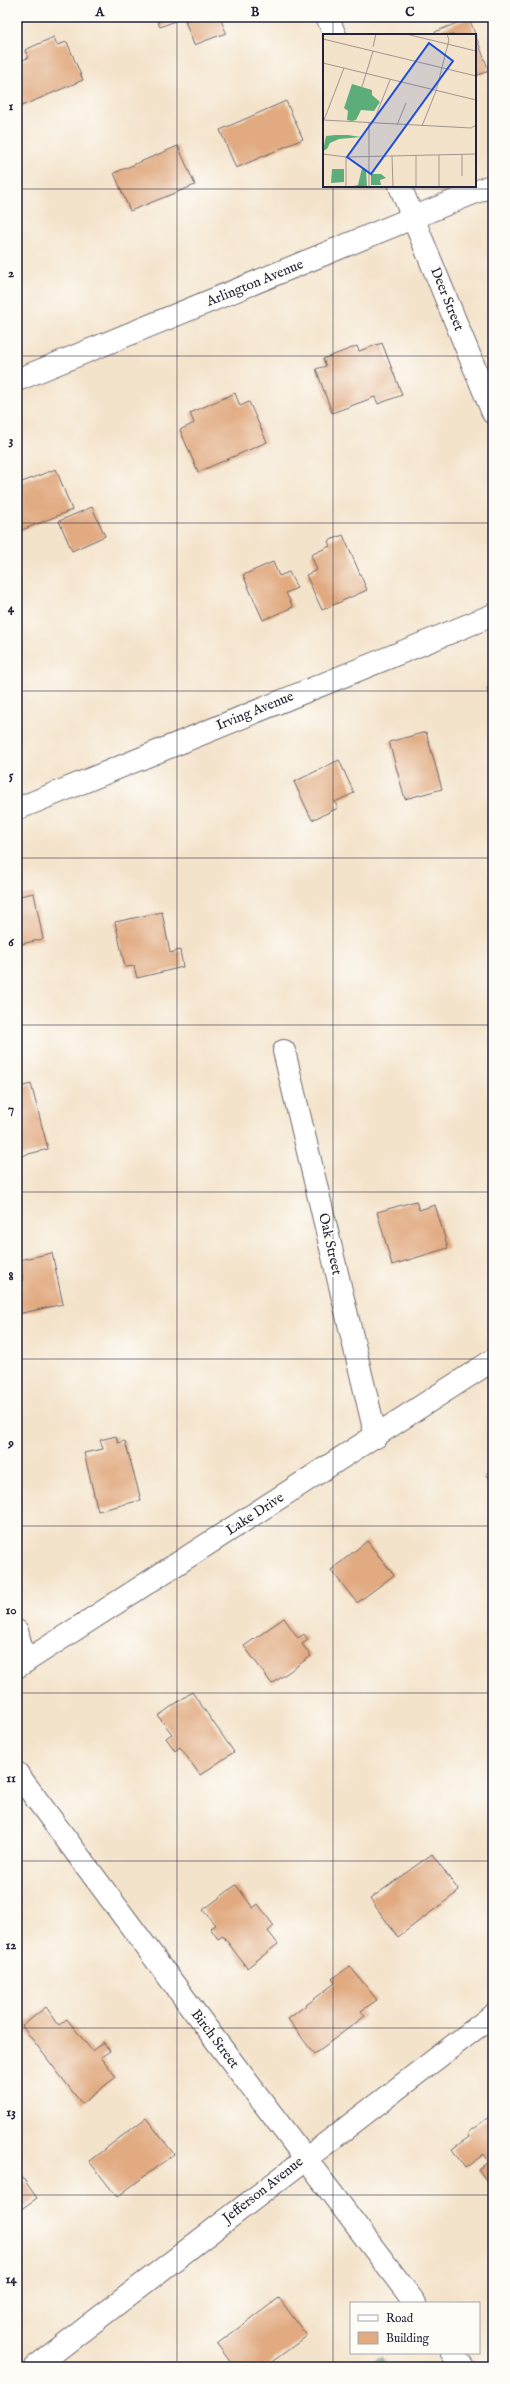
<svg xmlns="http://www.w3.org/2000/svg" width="510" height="2384" viewBox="0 0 510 2384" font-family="'IM FELL English',serif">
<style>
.forest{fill:#5dad7a;stroke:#40685a}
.building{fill:#e1aa81}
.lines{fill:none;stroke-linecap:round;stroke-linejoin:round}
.minor-casing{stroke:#6c666d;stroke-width:24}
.minor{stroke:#fff;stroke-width:22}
.grid{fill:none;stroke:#22223b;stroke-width:1;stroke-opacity:0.55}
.labels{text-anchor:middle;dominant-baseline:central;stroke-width:4;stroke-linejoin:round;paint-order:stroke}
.street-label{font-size:14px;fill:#22223b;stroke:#fdfcf7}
.inset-road{fill:none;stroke:#a09691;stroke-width:1}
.view{fill:#1d4ed8;fill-opacity:0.15;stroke:#1d4ed8;stroke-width:2}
.inset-edge{fill:none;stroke:#22223b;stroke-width:2}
.neatline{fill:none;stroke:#22223b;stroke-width:1.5}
.grid-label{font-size:13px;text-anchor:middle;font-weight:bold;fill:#22223b}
</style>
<rect width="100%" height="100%" fill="#fdfcf7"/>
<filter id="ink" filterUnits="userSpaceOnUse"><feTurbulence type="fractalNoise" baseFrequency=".025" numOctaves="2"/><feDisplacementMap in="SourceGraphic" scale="8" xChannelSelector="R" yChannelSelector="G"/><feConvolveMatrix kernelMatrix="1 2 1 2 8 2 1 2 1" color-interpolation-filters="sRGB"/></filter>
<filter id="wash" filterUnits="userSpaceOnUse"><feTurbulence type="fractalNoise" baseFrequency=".012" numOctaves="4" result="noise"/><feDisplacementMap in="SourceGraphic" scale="16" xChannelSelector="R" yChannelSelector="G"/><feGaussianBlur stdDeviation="0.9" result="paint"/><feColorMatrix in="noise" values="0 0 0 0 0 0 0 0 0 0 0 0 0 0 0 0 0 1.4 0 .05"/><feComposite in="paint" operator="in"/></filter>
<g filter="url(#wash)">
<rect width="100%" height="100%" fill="#f4e3cb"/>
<polygon class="forest" points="381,2357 389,2367 361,2367"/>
<g id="blocks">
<g class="building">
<polygon points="156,17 185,17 160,27"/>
<polygon points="194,17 220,17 226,33 194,45 185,21"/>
<polygon points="469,18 489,71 475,76 475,35 436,35 435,32"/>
<polygon points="54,37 57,45 67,42 83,80 17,108 17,62 28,58 25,50"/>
<polygon points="286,101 303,139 236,168 220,130"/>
<polygon points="178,146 195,185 130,211 114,173"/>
<polygon points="382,343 402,395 378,404 375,397 332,413 316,369 326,366 323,359 357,346 359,351"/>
<polygon points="235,393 240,406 249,402 267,442 198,472 180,430 194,423 190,413"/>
<polygon points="56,469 72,510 17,532 17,484"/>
<polygon points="92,507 105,536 72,551 59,521"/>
<polygon points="343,535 367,590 322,610 306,575 317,570 311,555 330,546 328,541"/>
<polygon points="273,562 279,576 289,572 297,588 286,593 293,607 263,620 243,575"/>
<polygon points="493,686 493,707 487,688"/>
<polygon points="426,732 442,789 405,799 389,742"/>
<polygon points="339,760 354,793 335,802 338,808 312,820 294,782"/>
<polygon points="18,888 19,896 34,893 43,939 17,945"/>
<polygon points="162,912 170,953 180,950 183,967 137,978 134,966 125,967 115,922"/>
<polygon points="31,1084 48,1149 17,1157 17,1088"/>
<polygon points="416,1201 419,1210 435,1205 448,1248 392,1265 377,1212"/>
<polygon points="52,1253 63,1304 18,1314 17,1281 23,1280 19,1260"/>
<polygon points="116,1436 118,1443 125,1441 141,1500 98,1511 84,1453 103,1449 100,1440"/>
<polygon points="493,1469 493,1483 486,1474"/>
<polygon points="367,1541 394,1575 357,1603 331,1570"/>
<polygon points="284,1618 298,1638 304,1634 308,1640 302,1644 311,1656 272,1684 244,1646"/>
<polygon points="192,1692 234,1752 200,1775 180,1747 175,1751 166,1738 172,1734 158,1716"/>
<polygon points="432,1854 459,1891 398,1937 370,1899"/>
<polygon points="236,1885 253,1908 258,1904 274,1926 268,1931 278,1944 247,1968 223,1936 218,1939 210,1928 215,1925 203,1910"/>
<polygon points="350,1966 377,2000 361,2011 365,2016 314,2054 288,2019 335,1983 332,1979"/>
<polygon points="46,2007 59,2025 67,2019 92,2051 103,2042 110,2051 101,2057 116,2077 82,2104 22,2026"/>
<polygon points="493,2114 493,2187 492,2188 478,2169 489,2162 484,2154 465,2168 452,2149 469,2137 467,2133"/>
<polygon points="146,2118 174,2154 117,2197 89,2161"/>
<polygon points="17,2170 37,2198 17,2212"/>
<polygon points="279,2298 307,2336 265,2367 234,2367 217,2344"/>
</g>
</g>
</g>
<g filter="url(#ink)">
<use href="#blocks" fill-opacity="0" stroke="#6c666d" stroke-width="1"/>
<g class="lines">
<g class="minor-casing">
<g id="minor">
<polyline points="327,17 335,35"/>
<polyline points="400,186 493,413"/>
<polyline points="17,380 493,185"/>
<polyline points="17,809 493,615"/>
<polyline points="284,1051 376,1437"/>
<polyline points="17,1631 25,1662"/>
<polyline points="17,1667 493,1360"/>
<polyline points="17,1773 214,2038 415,2303"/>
<polyline points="452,2353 463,2367"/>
<polyline points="35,2367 493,2015"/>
</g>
</g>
<use href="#minor" class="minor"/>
</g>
</g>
<path class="grid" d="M177,17V2367M333,17V35M333,186V2367M17,189H493M17,356H493M17,523H493M17,691H493M17,858H493M17,1025H493M17,1192H493M17,1359H493M17,1526H493M17,1693H493M17,1861H493M17,2028H493M17,2195H493"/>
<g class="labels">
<g class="street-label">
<text transform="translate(255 283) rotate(-22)">Arlington Avenue</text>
<text transform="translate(447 299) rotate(68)">Deer Street</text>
<text transform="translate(255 711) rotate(-22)">Irving Avenue</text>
<text transform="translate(330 1244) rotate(77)">Oak Street</text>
<text transform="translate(255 1514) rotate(-33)">Lake Drive</text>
<text transform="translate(215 2039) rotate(53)">Birch Street</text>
<text transform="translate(263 2190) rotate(-38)">Jefferson Avenue</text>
</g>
</g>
<g transform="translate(323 34)">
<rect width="153" height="153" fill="#f4e3cb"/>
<path d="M29,50L49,56V61L57,68L51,77L38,76L33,86L29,87L24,86L25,77L21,74ZM12,101H25L38,103L16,105L7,109L4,115L0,117L3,102ZM39,134L43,135L44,153H26L35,151ZM9,135H21V148L8,149ZM48,140H58L63,144L57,146L58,151H48Z" fill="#5dad7a"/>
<path class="inset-road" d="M83,0L153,17M0,5L153,42M50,13L53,0M0,29L153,66M38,56L50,17M0,86L148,94L153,91M1,86L21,34M46,89V153M50,89L67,46M74,91L83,69M99,92L113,57L126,6L124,0M0,120L23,123L153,120M116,121V153M69,122L70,153M93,122V153M23,123V153M139,142V120"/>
<path class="view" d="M106,9L130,27L48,140L24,123Z"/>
<rect width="153" height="153" class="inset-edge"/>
</g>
<rect width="510" height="2384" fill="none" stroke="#fdfcf7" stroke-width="44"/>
<rect x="350" y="2302" width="130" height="52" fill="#fdfcf7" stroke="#a5a5ac"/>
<rect x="358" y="2315" width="20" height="6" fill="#ffffff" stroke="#a5a5ac"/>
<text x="386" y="2322" font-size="12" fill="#22223b">Road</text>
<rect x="358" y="2332" width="20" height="12" fill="#e1aa81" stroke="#a5a5ac"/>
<text x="386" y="2342" font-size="12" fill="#22223b">Building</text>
<rect x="22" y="22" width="466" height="2340" class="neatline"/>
<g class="grid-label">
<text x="100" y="16">A</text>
<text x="255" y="16">B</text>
<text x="410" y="16">C</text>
<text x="11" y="110">1</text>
<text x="11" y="277">2</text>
<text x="11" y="444">3</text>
<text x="11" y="612">4</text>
<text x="11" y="779">5</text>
<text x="11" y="946">6</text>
<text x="11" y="1113">7</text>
<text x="11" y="1280">8</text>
<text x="11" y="1447">9</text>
<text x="11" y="1614">10</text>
<text x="11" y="1782">11</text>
<text x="11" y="1949">12</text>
<text x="11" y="2116">13</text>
<text x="11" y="2283">14</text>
</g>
</svg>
